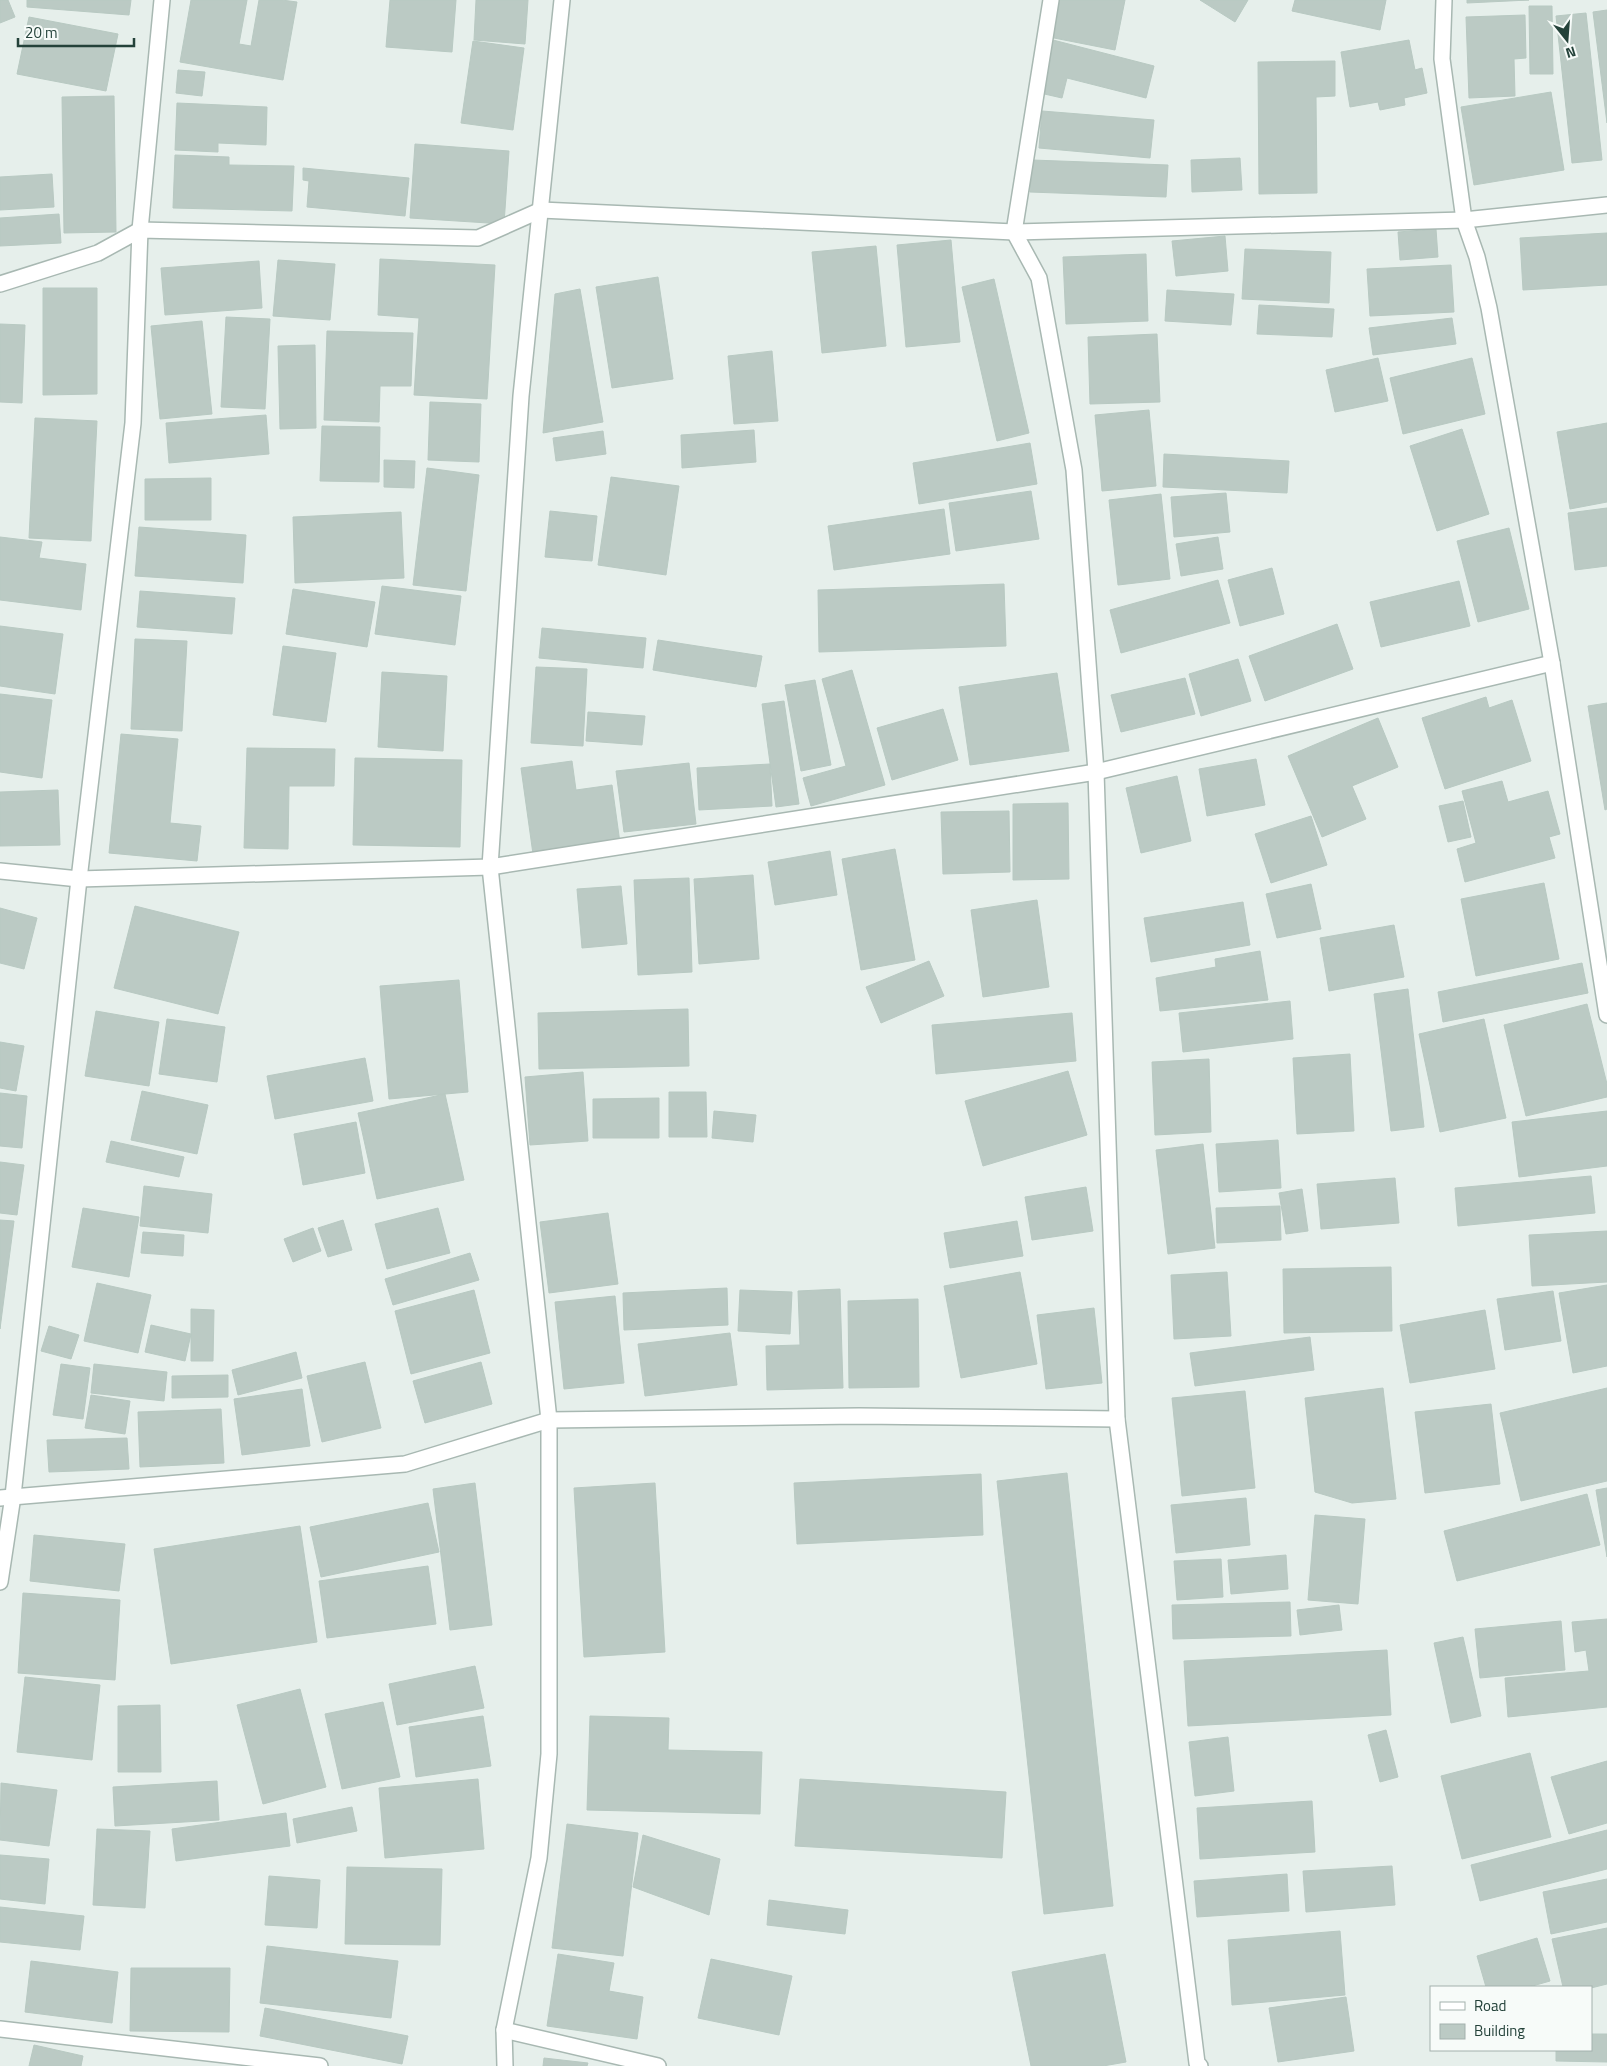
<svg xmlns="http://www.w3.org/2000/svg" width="1607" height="2066" viewBox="0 0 1607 2066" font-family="'Titillium Web',sans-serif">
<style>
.building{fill:#bbcac4;stroke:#b8c9c2}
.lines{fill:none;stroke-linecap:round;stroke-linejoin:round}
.minor-casing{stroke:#a8b8b2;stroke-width:18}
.minor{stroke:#fff;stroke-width:15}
</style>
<rect width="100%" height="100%" fill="#e6efeb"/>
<g class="building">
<polygon points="0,0 8,0 15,17 0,23"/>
<polygon points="27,0 131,0 129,15 27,7"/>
<polygon points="191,0 247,0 239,44 251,46 259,0 282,0 297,2 283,80 180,62"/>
<polygon points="390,0 456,0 452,52 386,47"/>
<polygon points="476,0 528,0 525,44 474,40"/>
<polygon points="1056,0 1125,0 1115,50 1049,37"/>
<polygon points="1200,0 1248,0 1235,22"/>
<polygon points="1295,0 1386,0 1380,30 1292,11"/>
<polygon points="1467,0 1529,0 1467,3"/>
<polygon points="1529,6 1552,6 1553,74 1530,74"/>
<polygon points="1607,10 1607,123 1593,12"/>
<polygon points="1586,13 1602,160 1572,163 1556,16"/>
<polygon points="1525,15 1526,58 1514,59 1515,96 1469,98 1466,17"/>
<polygon points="29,17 118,34 106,91 17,74"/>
<polygon points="1053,40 1154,66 1146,98 1067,78 1062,98 1040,93"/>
<polygon points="1409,40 1415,70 1422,68 1427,93 1404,98 1405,105 1380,110 1378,102 1350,107 1341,52"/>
<polygon points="473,41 524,48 513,130 461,123"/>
<polygon points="1335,61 1335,96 1316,97 1317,193 1259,194 1258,62"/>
<polygon points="178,70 205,72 202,96 176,93"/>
<polygon points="1551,92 1564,170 1474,185 1461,107"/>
<polygon points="114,96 116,232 64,233 62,97"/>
<polygon points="177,103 267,107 266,145 218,143 218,152 175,150"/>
<polygon points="1042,111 1154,120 1150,158 1039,148"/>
<polygon points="415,144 509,151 504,224 410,218"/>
<polygon points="175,155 229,157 229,165 294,166 292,211 173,208"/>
<polygon points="1240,158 1242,190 1192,192 1191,160"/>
<polygon points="1032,160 1168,165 1166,197 1030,192"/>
<polygon points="303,168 409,178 405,216 307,207 309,181 303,180"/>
<polygon points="52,174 54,207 0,210 0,177"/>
<polygon points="59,214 61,243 0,246 0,218"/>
<polygon points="1436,229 1438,257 1400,260 1398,232"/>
<polygon points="1607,233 1607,285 1523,290 1520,238"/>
<polygon points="1225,236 1228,271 1176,276 1172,241"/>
<polygon points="951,240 960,342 906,347 897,245"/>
<polygon points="876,246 886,346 822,353 812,252"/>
<polygon points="1245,249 1331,252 1329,303 1242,299"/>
<polygon points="1146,254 1148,321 1066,324 1063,257"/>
<polygon points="380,259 495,265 487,399 414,395 419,318 378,315"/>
<polygon points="278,260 335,264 330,320 273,316"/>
<polygon points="259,261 262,308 165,315 161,268"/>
<polygon points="1451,265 1454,312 1370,316 1367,269"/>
<polygon points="658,277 673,379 612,388 596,287"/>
<polygon points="994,279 1029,433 997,441 962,287"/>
<polygon points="43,288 97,288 97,394 43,395"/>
<polygon points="580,289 603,422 543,433 555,294"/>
<polygon points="1167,290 1234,294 1231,325 1165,321"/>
<polygon points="1259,305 1334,309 1332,337 1257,334"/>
<polygon points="226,317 270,319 265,409 221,407"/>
<polygon points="1452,318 1456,344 1373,355 1369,328"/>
<polygon points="202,321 212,414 160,419 151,326"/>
<polygon points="0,324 25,325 22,403 0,402"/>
<polygon points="327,331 413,333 411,386 380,386 379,422 324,420"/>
<polygon points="1157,334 1160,402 1090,404 1088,337"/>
<polygon points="315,345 316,428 280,429 278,346"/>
<polygon points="772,351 778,421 734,424 728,356"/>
<polygon points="1378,358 1388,401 1335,412 1326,370"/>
<polygon points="1472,358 1485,414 1403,434 1390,378"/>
<polygon points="430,402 481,404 479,462 428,460"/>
<polygon points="1149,410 1156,486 1102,491 1095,415"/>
<polygon points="266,415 269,454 169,463 166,423"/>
<polygon points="35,418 97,421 91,541 29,538"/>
<polygon points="1607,423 1607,502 1570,509 1557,432"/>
<polygon points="322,426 380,427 379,482 320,481"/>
<polygon points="1462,429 1489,514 1437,531 1410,446"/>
<polygon points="754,430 756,462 682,468 681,435"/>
<polygon points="603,431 606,454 556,461 553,438"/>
<polygon points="1030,443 1037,484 919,504 913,463"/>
<polygon points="1164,454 1289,461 1287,493 1163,487"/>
<polygon points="384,460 415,461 414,488 384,487"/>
<polygon points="427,468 479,475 466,591 413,585"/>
<polygon points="611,477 679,486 666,575 598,565"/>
<polygon points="211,478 211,520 145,520 145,479"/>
<polygon points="1031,491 1039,539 956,551 949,503"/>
<polygon points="1226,493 1230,532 1174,537 1171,497"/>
<polygon points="1161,494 1170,579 1118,585 1109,500"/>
<polygon points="1607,508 1607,566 1575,570 1568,513"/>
<polygon points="944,509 950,554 834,570 828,526"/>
<polygon points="550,511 597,516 592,561 545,557"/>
<polygon points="401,512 404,578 295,583 293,517"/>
<polygon points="139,527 246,535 243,583 135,576"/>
<polygon points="1509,528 1529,609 1478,622 1457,541"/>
<polygon points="0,537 42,542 39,558 86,564 81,610 0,600"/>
<polygon points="1218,537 1223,569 1181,576 1176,544"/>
<polygon points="1272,568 1284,614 1240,626 1228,580"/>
<polygon points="1218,580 1230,623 1121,653 1110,610"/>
<polygon points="1459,581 1470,626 1381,647 1370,602"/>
<polygon points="1004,584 1006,646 819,652 818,590"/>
<polygon points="382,586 461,596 455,645 375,634"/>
<polygon points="293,589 375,602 367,647 286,634"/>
<polygon points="140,591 235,598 232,634 137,627"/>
<polygon points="1337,624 1353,669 1265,701 1249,656"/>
<polygon points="0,626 63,634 55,694 0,686"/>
<polygon points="542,628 646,638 643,668 539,658"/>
<polygon points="135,639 187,641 182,731 131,729"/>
<polygon points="658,640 762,656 756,687 653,670"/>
<polygon points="283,646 336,653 326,722 273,715"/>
<polygon points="1238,659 1251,701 1201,716 1189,674"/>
<polygon points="536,667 587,669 583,746 531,743"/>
<polygon points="852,670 885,785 811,806 803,778 846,766 822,679"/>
<polygon points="382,672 447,676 443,751 378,747"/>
<polygon points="1057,673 1069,751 970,765 959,687"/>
<polygon points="1185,678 1195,714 1121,732 1111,695"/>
<polygon points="815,680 831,765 801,771 785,685"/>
<polygon points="0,694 52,700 42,778 0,772"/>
<polygon points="1486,697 1489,708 1512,700 1531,761 1445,789 1422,718"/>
<polygon points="784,701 799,804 776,807 762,704"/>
<polygon points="1607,703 1607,809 1605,810 1588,706"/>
<polygon points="943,709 958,760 892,780 877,728"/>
<polygon points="588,712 645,716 642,745 586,741"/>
<polygon points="1378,718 1398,767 1352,786 1366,819 1322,837 1288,756"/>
<polygon points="121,734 178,739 170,823 201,826 197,861 109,853"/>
<polygon points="247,748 335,749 334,786 289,786 288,849 244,848"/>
<polygon points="355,758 462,760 460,847 353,845"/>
<polygon points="1256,759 1265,805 1207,816 1199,769"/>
<polygon points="572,761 576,790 612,785 620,843 533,854 521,768"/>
<polygon points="689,763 696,824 624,832 616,771"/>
<polygon points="770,764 772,806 699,810 697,768"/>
<polygon points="1177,776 1191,841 1141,853 1126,788"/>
<polygon points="1502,781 1508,802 1548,791 1560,834 1549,837 1555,858 1465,882 1457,849 1476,843 1462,791"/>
<polygon points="58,790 60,845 0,846 0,792"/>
<polygon points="1463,801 1471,837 1448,842 1439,806"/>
<polygon points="1068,803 1069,879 1013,880 1013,804"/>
<polygon points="1009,811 1010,872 943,874 941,812"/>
<polygon points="1311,816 1327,865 1271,883 1255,834"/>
<polygon points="895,849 915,960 861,970 842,859"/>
<polygon points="830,851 837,895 775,905 768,862"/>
<polygon points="753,875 759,959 699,964 694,879"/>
<polygon points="689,878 692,972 638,975 634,880"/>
<polygon points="1544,883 1559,959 1476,976 1461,899"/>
<polygon points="1311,884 1321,929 1277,938 1266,894"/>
<polygon points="621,886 627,944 582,948 577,889"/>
<polygon points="1037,900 1049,987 983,997 971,910"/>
<polygon points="1243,902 1250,945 1151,962 1144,918"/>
<polygon points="135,906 239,932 218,1014 114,988"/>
<polygon points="0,908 37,918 24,969 0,963"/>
<polygon points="1394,925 1404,977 1329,991 1320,938"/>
<polygon points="1260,951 1268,1000 1160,1011 1156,978 1216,967 1215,959"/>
<polygon points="929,961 944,996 881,1023 866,987"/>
<polygon points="1582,963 1588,993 1443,1022 1438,992"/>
<polygon points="459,980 468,1092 389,1099 380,986"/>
<polygon points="1408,989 1424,1127 1391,1131 1374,994"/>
<polygon points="1290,1001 1293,1039 1183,1052 1179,1013"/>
<polygon points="1587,1004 1607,1084 1607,1097 1526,1116 1504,1025"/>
<polygon points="688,1009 689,1066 539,1069 538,1013"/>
<polygon points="96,1011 159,1022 149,1086 85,1076"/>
<polygon points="1072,1013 1076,1061 936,1074 932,1025"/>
<polygon points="167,1019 225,1027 217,1082 159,1074"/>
<polygon points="1484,1019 1506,1118 1440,1132 1419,1034"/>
<polygon points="0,1042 24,1046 16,1091 0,1088"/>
<polygon points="1350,1054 1354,1131 1297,1134 1293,1058"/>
<polygon points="365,1058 373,1101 275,1119 267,1076"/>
<polygon points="1209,1059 1211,1132 1155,1135 1152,1062"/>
<polygon points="1068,1071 1087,1135 983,1166 965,1101"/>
<polygon points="583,1072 588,1141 530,1145 525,1077"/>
<polygon points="142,1091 208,1105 197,1154 131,1140"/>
<polygon points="669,1092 706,1092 707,1137 669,1137"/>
<polygon points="0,1093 27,1096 22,1148 0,1146"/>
<polygon points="445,1094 464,1180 377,1199 358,1113"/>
<polygon points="659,1098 659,1138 593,1138 593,1099"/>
<polygon points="714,1111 756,1115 753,1142 712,1138"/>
<polygon points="1607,1111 1607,1166 1519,1177 1512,1122"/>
<polygon points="356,1122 365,1173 303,1185 294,1134"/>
<polygon points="1278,1140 1281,1188 1219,1192 1216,1144"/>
<polygon points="111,1141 184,1157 179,1177 106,1162"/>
<polygon points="1203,1144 1215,1248 1168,1254 1156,1150"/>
<polygon points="0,1162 24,1165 17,1215 0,1213"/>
<polygon points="1591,1176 1595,1213 1458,1226 1455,1188"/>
<polygon points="1395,1178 1399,1223 1321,1229 1317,1184"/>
<polygon points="144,1186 212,1194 208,1233 140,1226"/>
<polygon points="1086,1187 1093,1231 1032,1240 1025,1197"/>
<polygon points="1302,1189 1308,1231 1286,1234 1279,1193"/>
<polygon points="1280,1206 1281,1240 1217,1243 1216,1208"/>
<polygon points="83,1208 139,1217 129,1277 72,1267"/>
<polygon points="438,1208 450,1253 387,1269 375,1224"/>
<polygon points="608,1213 618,1284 549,1293 540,1222"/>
<polygon points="0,1220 14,1221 0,1329"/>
<polygon points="343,1220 352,1250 328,1257 318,1228"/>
<polygon points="1017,1221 1023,1256 950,1268 944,1233"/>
<polygon points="313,1228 321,1251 293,1262 284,1239"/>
<polygon points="1607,1231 1607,1282 1532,1286 1529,1235"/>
<polygon points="143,1232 184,1235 183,1256 141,1253"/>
<polygon points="470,1253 479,1280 393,1305 385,1279"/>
<polygon points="1391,1267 1392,1331 1284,1333 1283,1269"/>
<polygon points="1020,1272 1037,1364 961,1378 944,1286"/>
<polygon points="1227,1272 1231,1336 1174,1339 1171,1275"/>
<polygon points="97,1283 151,1295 138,1353 84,1341"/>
<polygon points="1607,1285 1607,1366 1573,1373 1559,1293"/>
<polygon points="727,1288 728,1325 624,1330 623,1293"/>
<polygon points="840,1289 843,1388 767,1390 766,1346 800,1345 798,1291"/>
<polygon points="474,1290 490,1353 411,1374 395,1311"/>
<polygon points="740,1290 792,1292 790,1334 738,1331"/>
<polygon points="1553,1291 1561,1341 1505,1350 1497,1299"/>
<polygon points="615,1296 624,1383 564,1389 555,1302"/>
<polygon points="918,1299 919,1387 849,1388 848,1301"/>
<polygon points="1094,1308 1102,1383 1046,1389 1037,1315"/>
<polygon points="191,1309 214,1310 213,1361 191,1361"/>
<polygon points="1485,1310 1495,1369 1410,1383 1400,1325"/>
<polygon points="151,1325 191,1334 185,1361 145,1352"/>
<polygon points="49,1326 79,1335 71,1359 41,1351"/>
<polygon points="730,1333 737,1385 645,1396 638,1344"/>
<polygon points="1310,1337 1314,1370 1195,1386 1190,1353"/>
<polygon points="296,1352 302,1378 238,1395 232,1370"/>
<polygon points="365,1362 381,1428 322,1442 307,1376"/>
<polygon points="481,1362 492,1404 425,1423 413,1381"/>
<polygon points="61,1364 90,1368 83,1419 53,1415"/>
<polygon points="94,1364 167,1372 164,1401 91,1393"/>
<polygon points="228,1375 228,1397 172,1398 172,1376"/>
<polygon points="1383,1388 1396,1499 1352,1503 1315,1492 1305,1398"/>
<polygon points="1607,1388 1607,1481 1521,1501 1500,1413"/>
<polygon points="302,1389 310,1446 242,1455 234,1399"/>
<polygon points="1245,1391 1255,1488 1182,1496 1172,1398"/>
<polygon points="91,1395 130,1401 125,1434 85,1428"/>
<polygon points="1491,1404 1500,1484 1425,1493 1415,1412"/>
<polygon points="221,1409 224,1463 140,1467 138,1412"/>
<polygon points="127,1438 129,1469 49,1472 47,1440"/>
<polygon points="1067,1473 1113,1906 1044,1914 997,1481"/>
<polygon points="981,1474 983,1535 797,1544 794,1483"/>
<polygon points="475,1483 492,1625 450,1630 433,1489"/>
<polygon points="655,1483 665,1652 584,1657 574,1488"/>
<polygon points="1607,1488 1607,1557 1596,1490"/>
<polygon points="1587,1494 1600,1545 1457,1581 1444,1531"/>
<polygon points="1246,1498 1250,1545 1176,1553 1171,1505"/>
<polygon points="428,1503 439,1552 321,1577 310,1527"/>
<polygon points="1315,1515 1365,1519 1358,1604 1308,1600"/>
<polygon points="300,1526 317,1642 171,1664 154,1549"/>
<polygon points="34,1535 125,1544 119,1591 30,1581"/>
<polygon points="1286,1555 1288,1589 1231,1594 1228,1560"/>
<polygon points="1221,1559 1223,1597 1177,1600 1174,1561"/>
<polygon points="428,1566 436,1624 327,1638 319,1581"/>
<polygon points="23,1593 120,1600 115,1680 18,1673"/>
<polygon points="1290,1602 1291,1636 1173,1639 1172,1605"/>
<polygon points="1339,1605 1342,1630 1300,1635 1297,1610"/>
<polygon points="1607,1619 1607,1707 1508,1717 1505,1678 1589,1671 1586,1650 1575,1652 1572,1622"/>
<polygon points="1561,1621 1565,1670 1480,1678 1475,1629"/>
<polygon points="1463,1637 1481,1716 1451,1723 1434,1643"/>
<polygon points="1387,1650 1391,1715 1188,1726 1184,1661"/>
<polygon points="475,1666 484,1708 397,1725 389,1684"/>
<polygon points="25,1677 100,1685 92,1760 17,1752"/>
<polygon points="300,1689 326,1787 263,1804 237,1705"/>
<polygon points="383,1702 400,1777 342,1789 325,1714"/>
<polygon points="160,1705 161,1772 118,1772 118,1706"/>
<polygon points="483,1716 491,1766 416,1777 409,1727"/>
<polygon points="590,1716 669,1718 668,1750 762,1752 760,1814 587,1810"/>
<polygon points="1386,1730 1398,1777 1380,1782 1368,1735"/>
<polygon points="1228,1737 1234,1791 1195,1796 1189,1742"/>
<polygon points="1530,1753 1551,1837 1462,1859 1441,1776"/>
<polygon points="1607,1761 1607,1823 1569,1834 1551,1777"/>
<polygon points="478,1779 484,1849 385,1858 379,1788"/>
<polygon points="800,1779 1006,1792 1002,1858 795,1846"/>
<polygon points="217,1781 219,1820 115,1826 113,1787"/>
<polygon points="1,1783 57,1790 49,1846 0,1840"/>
<polygon points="1312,1801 1315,1852 1200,1859 1197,1808"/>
<polygon points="352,1807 357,1831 297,1843 293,1819"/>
<polygon points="286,1813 290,1846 176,1861 172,1829"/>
<polygon points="567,1824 638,1833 623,1956 552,1948"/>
<polygon points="97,1829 150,1831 145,1908 93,1905"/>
<polygon points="1607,1830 1607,1869 1480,1901 1471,1865"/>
<polygon points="643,1835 720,1859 709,1915 633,1887"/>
<polygon points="0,1855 49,1859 45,1904 0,1899"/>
<polygon points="1392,1866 1395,1905 1306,1912 1303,1871"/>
<polygon points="347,1867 442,1869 440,1945 345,1944"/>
<polygon points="1287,1874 1289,1911 1197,1917 1194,1881"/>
<polygon points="269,1876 320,1880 317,1928 265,1925"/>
<polygon points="1607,1879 1607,1922 1551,1934 1543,1892"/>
<polygon points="769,1900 848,1910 845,1934 767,1925"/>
<polygon points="0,1907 84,1916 80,1950 0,1942"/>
<polygon points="1607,1928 1607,1984 1591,1988 1563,1987 1552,1939"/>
<polygon points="1340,1931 1345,1995 1232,2005 1228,1940"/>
<polygon points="1537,1938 1550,1981 1529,1987 1486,1987 1477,1956"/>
<polygon points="267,1946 398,1961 391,2018 260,2003"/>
<polygon points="558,1954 614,1963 609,1991 643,1997 637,2039 547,2026"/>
<polygon points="1105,1954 1126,2062 1103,2066 1031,2066 1012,1972"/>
<polygon points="711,1959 792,1976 779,2035 698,2018"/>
<polygon points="31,1961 118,1972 112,2023 25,2012"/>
<polygon points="131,1968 230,1968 229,2032 130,2031"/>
<polygon points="1346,1997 1354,2051 1278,2062 1269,2008"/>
<polygon points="265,2008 408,2036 402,2064 260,2036"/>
<polygon points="1591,2034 1607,2034 1607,2062 1556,2061 1556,2050 1591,2050"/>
<polygon points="34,2045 83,2056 81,2066 29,2066"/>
<polygon points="544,2058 588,2063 587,2066 543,2066"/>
</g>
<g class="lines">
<g class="minor-casing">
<g id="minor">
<polyline points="1051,0 1014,232 1039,278 1074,470 1096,772 1117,1419 1197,2063 1200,2066"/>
<polyline points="1444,0 1442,59 1464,220 1477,257 1489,308 1552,663 1607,1015"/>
<polyline points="0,284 98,253 140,230 478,238 541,210 1014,232 1464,220 1607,205"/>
<polyline points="0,871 79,879 490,867 1096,772 1552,663"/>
<polyline points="0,1498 405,1464 549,1420 859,1416 1117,1419"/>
<polyline points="0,1582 13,1496 79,879 133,423 140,230 162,0"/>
<polyline points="0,2029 320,2066"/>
<polyline points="504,2030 658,2066"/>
<polyline points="505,2066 504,2030 539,1858 549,1754 549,1420 490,867 521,396 562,0"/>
</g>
</g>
<use href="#minor" class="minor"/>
</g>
<rect x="1430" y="1986" width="162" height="65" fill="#f7fbf9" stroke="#a3b1ad"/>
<rect x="1440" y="2002" width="25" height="8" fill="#ffffff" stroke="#a3b1ad"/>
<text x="1474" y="2011" font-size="15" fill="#24423a">Road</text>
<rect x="1440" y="2024" width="25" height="15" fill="#bbcac4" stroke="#a3b1ad"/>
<text x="1474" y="2036" font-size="15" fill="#24423a">Building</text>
<g transform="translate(1567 40) rotate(163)" stroke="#f7fbf9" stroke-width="4" paint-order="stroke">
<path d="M0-4L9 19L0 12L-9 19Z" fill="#24423a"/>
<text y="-8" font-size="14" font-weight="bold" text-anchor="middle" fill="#24423a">N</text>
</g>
<path d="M18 38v8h116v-8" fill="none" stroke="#24423a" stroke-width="2.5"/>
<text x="25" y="38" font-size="15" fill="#24423a" stroke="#f7fbf9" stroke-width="4" paint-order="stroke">20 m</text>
</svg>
